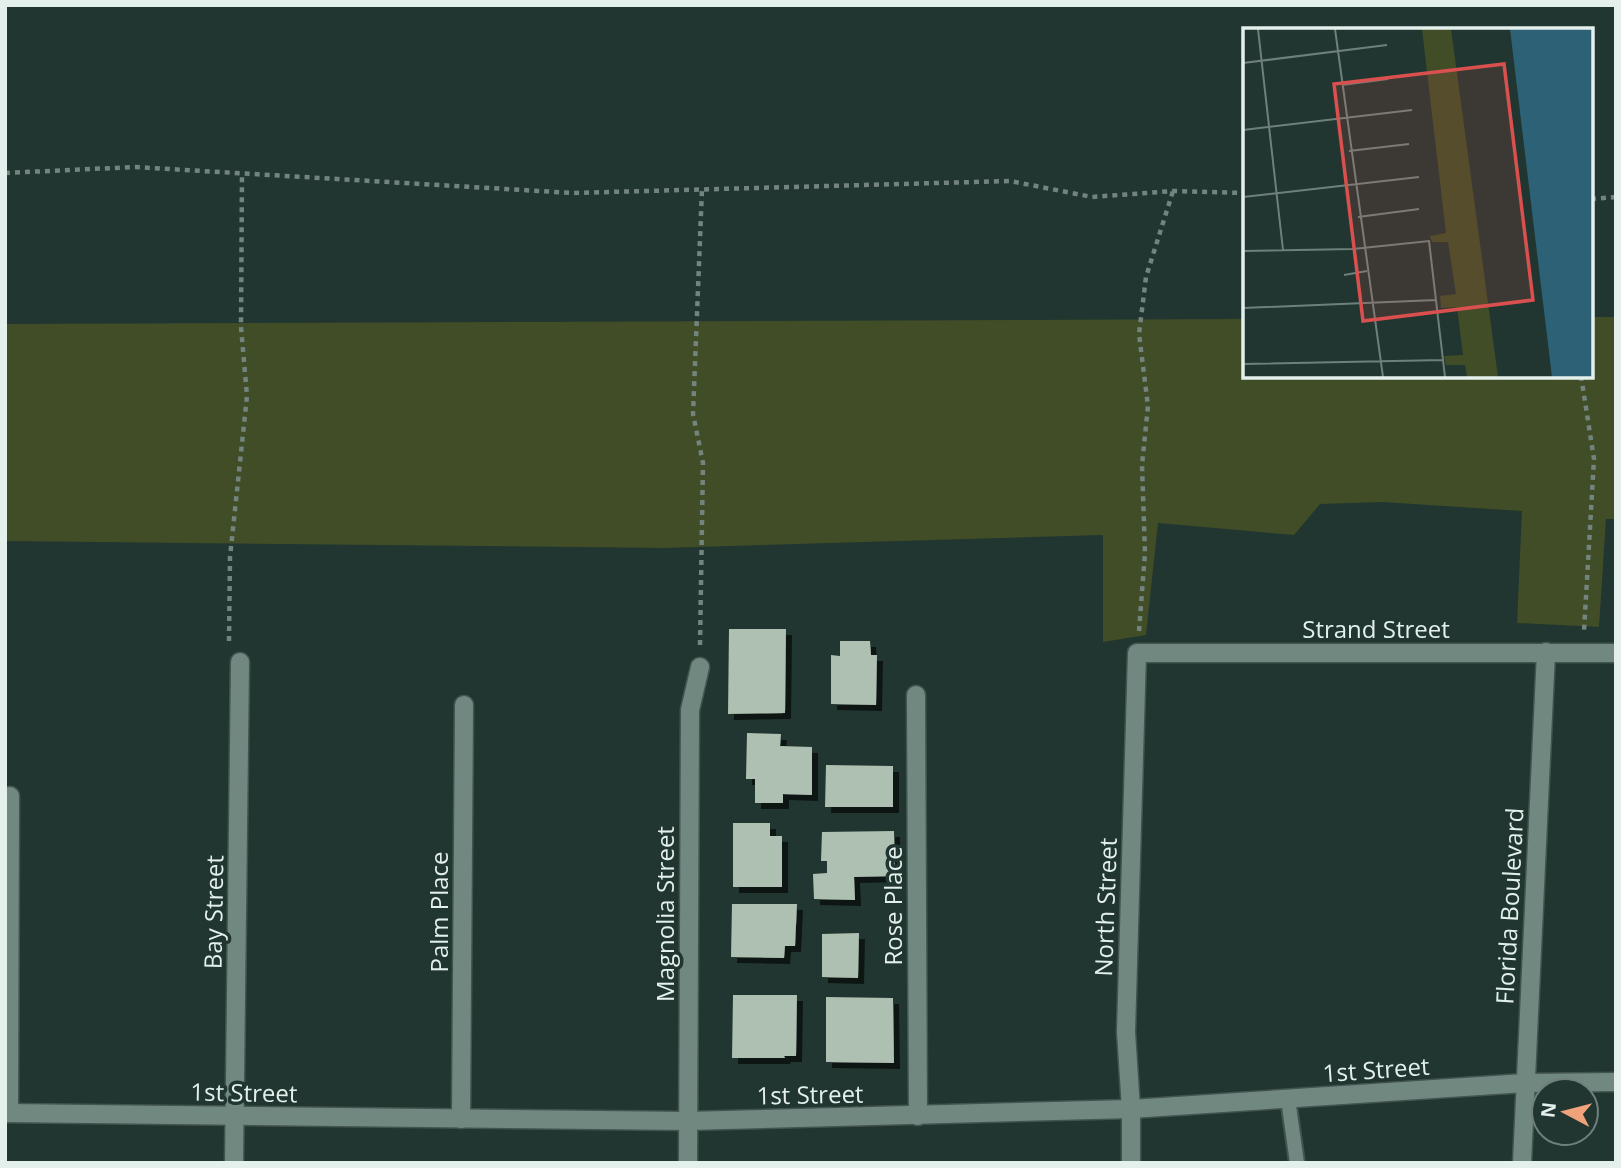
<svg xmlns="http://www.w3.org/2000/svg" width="1621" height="1168" viewBox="0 0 1621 1168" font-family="'Open Sans',sans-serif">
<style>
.green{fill:#404d27}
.building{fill:#aec0b1;filter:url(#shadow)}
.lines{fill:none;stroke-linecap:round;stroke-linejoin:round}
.service-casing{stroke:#42544f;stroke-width:18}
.minor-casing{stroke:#42544f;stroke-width:21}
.path{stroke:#73847f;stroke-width:4.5;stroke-dasharray:5 5;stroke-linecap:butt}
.service{stroke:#718881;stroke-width:14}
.minor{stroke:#718881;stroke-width:18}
.labels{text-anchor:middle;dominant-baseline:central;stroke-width:7;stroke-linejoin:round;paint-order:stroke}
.street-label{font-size:24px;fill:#e4f0ec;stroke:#213630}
.inset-road{fill:none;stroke:#6f807b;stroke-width:2}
.view{fill:#d9504f;fill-opacity:0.15;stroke:#d9504f;stroke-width:3.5}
.inset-edge{fill:none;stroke:#e4f0ec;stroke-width:3.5}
</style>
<defs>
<filter id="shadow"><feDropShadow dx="6" dy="6" stdDeviation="0" flood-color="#0009"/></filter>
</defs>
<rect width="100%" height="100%" fill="#213630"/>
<polygon class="green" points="1591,317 1616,317 1616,519 1606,519 1599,627 1517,623 1522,511 1382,502 1320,504 1294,535 1158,523 1146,635 1103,642 1103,535 664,548 5,541 5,324 1245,319 1245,376 1591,376"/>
<g class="building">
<polygon points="729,629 786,629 785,713 728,714"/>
<polygon points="840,641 870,641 871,655 877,655 876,705 831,704 831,655 840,656"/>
<polygon points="747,733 781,734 780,746 812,747 812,795 783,794 783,803 755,803 755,779 746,779"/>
<polygon points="826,765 893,766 893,807 825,807"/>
<polygon points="733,823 770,823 770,836 782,836 782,887 733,887"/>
<polygon points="894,831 895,876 854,877 855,900 814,899 813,874 827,873 827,861 821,861 822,832"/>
<polygon points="732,904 797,904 795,946 785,946 784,958 731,957"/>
<polygon points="859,933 858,978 822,977 822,934"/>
<polygon points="733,995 797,995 796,1056 784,1056 785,1058 732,1058"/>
<polygon points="826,997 893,998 894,1063 826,1062"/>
</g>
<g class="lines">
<g class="service-casing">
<polyline id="service" points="1288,1099 1297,1163"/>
</g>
<g class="minor-casing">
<g id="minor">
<polyline points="916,695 918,1116"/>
<polyline points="5,1113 688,1121 1131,1109 1525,1083 1616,1082"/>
<polyline points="9,1113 10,796"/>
<polyline points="461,1119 464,705"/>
<polyline points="234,1163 240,662"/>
<polyline points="688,1163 690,710 700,667"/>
<polyline points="1131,1163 1131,1109 1126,1032 1137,653 1616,653"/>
<polyline points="1522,1163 1546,652"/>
</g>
</g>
<g class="path">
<polyline points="5,173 135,167 573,193 1010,181 1092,197 1173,191 1245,193"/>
<polyline points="1591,199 1616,197"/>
<polyline points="1581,376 1594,459 1584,631"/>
<polyline points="1139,631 1145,553 1142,465 1148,406 1139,334 1146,277 1173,191"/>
<polyline points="229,641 230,557 247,396 241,327 242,173"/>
<polyline points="700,645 703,463 693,414 702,189"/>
</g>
<use href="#service" class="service"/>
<use href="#minor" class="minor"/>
</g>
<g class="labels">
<g class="street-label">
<text x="1376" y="628">Strand Street</text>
<text transform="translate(892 906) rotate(-90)">Rose Place</text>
<text transform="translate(1509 906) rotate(-87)">Florida Boulevard</text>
<text transform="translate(1105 907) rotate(-88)">North Street</text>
<text transform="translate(213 912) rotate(-89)">Bay Street</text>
<text transform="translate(438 912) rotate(-90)">Palm Place</text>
<text transform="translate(664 914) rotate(-90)">Magnolia Street</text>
<text transform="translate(1376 1069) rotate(-4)">1st Street</text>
<text transform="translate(244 1092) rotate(1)">1st Street</text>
<text transform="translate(810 1094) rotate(-1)">1st Street</text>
</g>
</g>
<g transform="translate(1243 28)">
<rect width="350" height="350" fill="#213630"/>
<path d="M179,1H208L255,349H224L222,337H203L201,328L220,327L214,279L198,280L197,268L213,266L205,214H189L187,208L203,205Z" fill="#404d27"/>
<path d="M267,1H350V349H309Z" fill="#2d6276"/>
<path class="inset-road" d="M15,1L40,222M92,1L140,349M0,35L144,17M99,57L145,51M0,102L169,82M106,123L166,116M0,169L176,149M115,189L176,181M0,223L110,221L186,213L202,349M101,247L124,243M0,280L193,272M0,336L200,332"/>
<path class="view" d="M261,36L290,272L120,293L91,56Z"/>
<rect width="350" height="350" class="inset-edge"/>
</g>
<rect width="1621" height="1168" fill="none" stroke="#e4f0ec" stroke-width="14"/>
<g transform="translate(1565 1112) rotate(277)"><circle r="33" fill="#213630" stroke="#6f807b" stroke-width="2"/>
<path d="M0-5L12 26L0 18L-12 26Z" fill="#f0a27a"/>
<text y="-10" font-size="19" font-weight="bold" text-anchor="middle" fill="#e4f0ec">N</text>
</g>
</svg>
